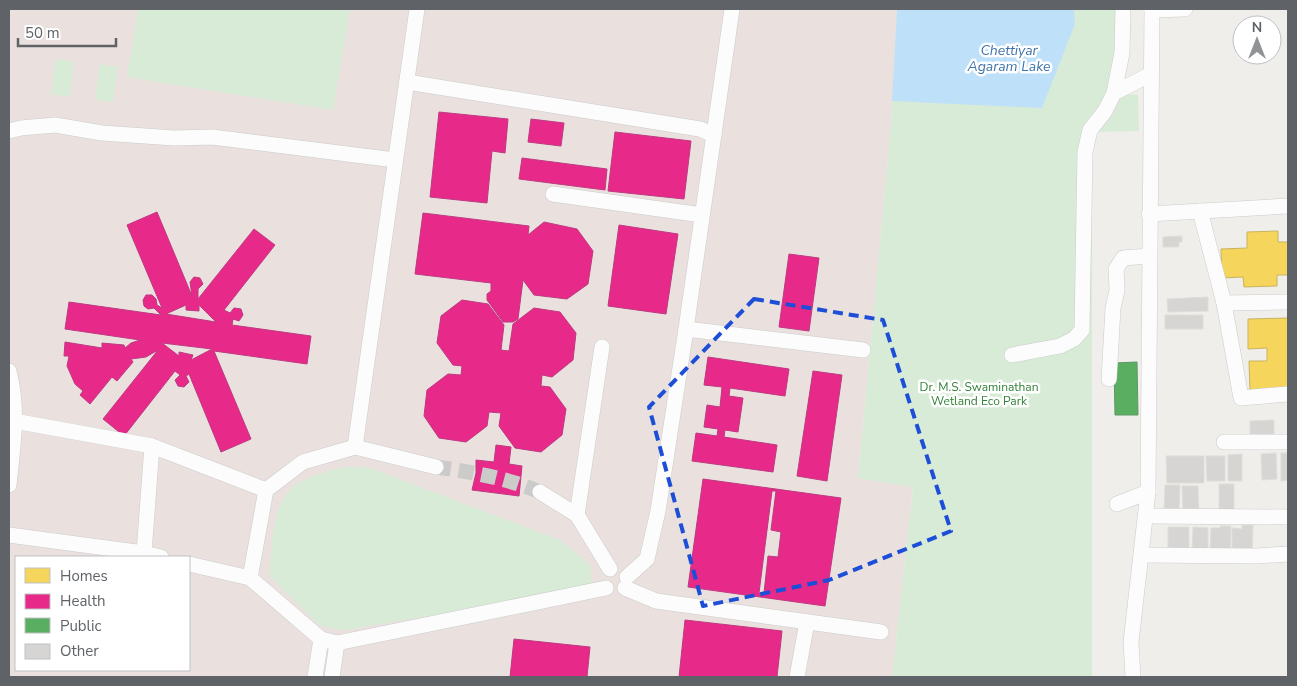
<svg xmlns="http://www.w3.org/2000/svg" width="1297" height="686" viewBox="0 0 1297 686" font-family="'Nunito Sans',sans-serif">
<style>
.medical{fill:#eae0de;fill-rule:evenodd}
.green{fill:#d8ebd6}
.water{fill:#bfe0f9}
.homes{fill:#f6d55c;stroke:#c9b360}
.health{fill:#e7298a;stroke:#be3a80;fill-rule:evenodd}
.public{fill:#5aae61;stroke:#5c9863}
.building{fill:#d6d5d3;stroke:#deddd9}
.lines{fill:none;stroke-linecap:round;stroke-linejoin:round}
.minor-tunnel{stroke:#cbcbca;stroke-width:15;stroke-dasharray:15 8;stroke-linecap:butt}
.minor-casing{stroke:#cbcccc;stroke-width:16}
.minor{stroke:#fdfcfc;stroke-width:15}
.marked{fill:none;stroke:#1d4ed8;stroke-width:4;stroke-dasharray:10 6;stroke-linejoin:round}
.labels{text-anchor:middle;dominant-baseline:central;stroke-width:5;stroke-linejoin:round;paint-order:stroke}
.park-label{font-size:12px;fill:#348238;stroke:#fff}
.water-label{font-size:14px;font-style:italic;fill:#4174aa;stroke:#fff}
</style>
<rect width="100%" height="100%" fill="#efeeea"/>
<path class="medical" d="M9,9H897L891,125L858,477L913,486L892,677H9ZM16,557H189V670H16Z"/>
<g class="green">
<polygon points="138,9 350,9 333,110 127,77"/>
<polygon points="897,9 1123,9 1114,93 1138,95 1139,131 1092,132 1092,677 892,677 913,487 858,478 891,125"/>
<polygon points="56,59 74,62 69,97 51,94"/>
<polygon points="100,64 118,67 113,102 95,100"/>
<path d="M343,467H367L560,540L591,566L592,588L345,630L320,626L269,575C272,550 272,503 293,487C307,476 326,472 343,467Z"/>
</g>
<polygon class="water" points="897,9 1074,9 1075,24 1042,108 892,101"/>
<g class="homes">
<polygon points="1278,231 1278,242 1288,242 1288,275 1277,275 1277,286 1244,287 1243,277 1222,278 1221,249 1247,248 1247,232"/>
<polygon points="1288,318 1288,387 1250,391 1249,361 1267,361 1267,348 1248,349 1248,319"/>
</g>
<g class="health">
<polygon points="439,112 508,119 505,153 492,151 487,203 430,197"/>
<polygon points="531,119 564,123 561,146 528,142"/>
<polygon points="615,132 691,141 684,199 608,191"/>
<polygon points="522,158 607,169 605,190 519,179"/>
<path d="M157,212L192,296L190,282L194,277L200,278L203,284L198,289V299L254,229L275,245L224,310L230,313L234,308L241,309L243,315L239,321L233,319L232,325L311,336L307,364L214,351L251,439L221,452L189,374L186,376L189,382L184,387L178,386L175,380L180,375L175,371L124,436L103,419L158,350L146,357L131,359L133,362L117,381L112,377L90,404L80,395L83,391L75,384L67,366L69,356H64L65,342L102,348V343L124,345L125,348L131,343L140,340L65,329L69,302L161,315L154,308L148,309L144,306L143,300L146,295H152L156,299L157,305L162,308L127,225ZM186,305V310L199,311V305L216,322L166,314ZM162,343L212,349L191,360L193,355L179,352V356Z"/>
<polygon points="423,213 529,226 528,235 544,222 577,229 593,251 588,284 567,299 534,295 523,280 518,319 513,322 503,322 487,300 487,294 491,291 491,283 415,274"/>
<polygon points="619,225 678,234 666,314 608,306"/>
<polygon points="789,254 819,258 809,331 779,327"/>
<polygon points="462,300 488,304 504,325 501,350 509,351 513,324 534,308 560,312 576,333 573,360 552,377 542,375 541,386 550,387 566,409 562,435 541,452 515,448 499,426 501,413 489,412 487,426 466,442 439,438 424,416 427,390 448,374 461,375 462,366 453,365 437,343 441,316"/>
<polygon points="708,357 789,369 785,396 730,388 729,396 743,398 738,432 725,430 724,437 777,445 773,472 692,461 696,433 717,436 718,429 704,427 707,405 720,407 722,387 704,385"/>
<polygon points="813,371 842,375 827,481 797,476"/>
<polygon points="496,445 511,447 509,464 522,466 519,496 472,490 476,473 476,460 494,462"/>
<path d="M703,479L841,498L825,606L688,587ZM772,491H776L771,530L781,532L778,557L768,556L764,593H759Z"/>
<polygon points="685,620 782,631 777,677 679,677"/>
<polygon points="514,639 590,647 587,677 510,677"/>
</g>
<polygon class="public" points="1137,362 1138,415 1115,415 1114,363"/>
<g class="building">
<polygon points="1182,236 1182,242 1179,242 1179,247 1163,247 1163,237"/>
<polygon points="1208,297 1208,311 1168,312 1167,299"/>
<rect x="1165" y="315" width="38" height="14"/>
<polygon points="1274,420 1274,437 1250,437 1250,421"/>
<polygon points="1276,453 1277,479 1262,480 1261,454"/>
<polygon points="1281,453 1288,453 1288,480 1281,481"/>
<polygon points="1242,454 1242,481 1228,481 1228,455"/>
<polygon points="1166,456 1204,456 1204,483 1167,483"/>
<polygon points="1206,456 1225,456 1225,481 1207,481"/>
<rect x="1219" y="484" width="15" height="28"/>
<polygon points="1165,485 1180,485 1179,511 1164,511"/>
<polygon points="1182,486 1198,486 1199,513 1183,513"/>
<polygon points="1242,525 1253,525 1252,553 1232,553 1232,528 1242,529"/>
<polygon points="1220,526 1231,526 1230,553 1210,553 1211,528 1220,528"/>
<polygon points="1168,527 1189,527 1189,555 1168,554"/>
<polygon points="1193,527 1208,528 1208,553 1192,552"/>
</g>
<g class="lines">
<path class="minor-tunnel" d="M436,467C471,472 507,478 540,492"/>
<g class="minor-casing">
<g id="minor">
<polyline points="1152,10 1185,9"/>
<polyline points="407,82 700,129 714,135"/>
<polyline points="1114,93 1151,74"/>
<polyline points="9,131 21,128 55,125 102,133 174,138 212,137 395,160"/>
<polyline points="553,194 702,215"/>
<polyline points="1200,211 1224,303 1241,398 1288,394"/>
<polyline points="1149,214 1288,206"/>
<polyline points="1224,303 1288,302"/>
<polyline points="686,329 863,350"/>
<polyline points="1012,355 1060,346 1074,339 1082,330 1085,152 1090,130 1105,111 1114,93 1122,53 1123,9"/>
<path d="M9,371C19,410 13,446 9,485"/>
<polyline points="1109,379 1113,308 1117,290 1116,269 1123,258 1149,256"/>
<polyline points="9,420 152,446 266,490"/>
<polyline points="1224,442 1288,442"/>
<polyline points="152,446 144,553 161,557"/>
<polyline points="355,447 417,9"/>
<polyline points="540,492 577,515 610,569"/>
<polyline points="1117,504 1148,492"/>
<polyline points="577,515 602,347"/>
<polyline points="1146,516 1288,517"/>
<polyline points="9,535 144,553"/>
<polyline points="1141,555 1256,556 1288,554"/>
<polyline points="189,564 250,578 321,639 337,643 606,588"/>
<polyline points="627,577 647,559 658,511 686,329 732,9"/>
<polyline points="250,578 266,490 303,462 355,447 436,467"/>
<polyline points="625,588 656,601 881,632"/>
<polyline points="315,677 321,639"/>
<polyline points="332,677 337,643"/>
<polyline points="797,677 807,622"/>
<polyline points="1133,677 1131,642 1148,492 1152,9"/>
</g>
</g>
<use href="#minor" class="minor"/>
</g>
<path class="marked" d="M754,299L883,320L951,531L829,580L703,606L649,407Z"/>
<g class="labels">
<g class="park-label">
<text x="979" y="387">Dr. M.S. Swaminathan<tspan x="979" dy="14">Wetland Eco Park</tspan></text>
</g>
<g class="water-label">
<text x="1009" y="50">Chettiyar<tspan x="1009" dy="16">Agaram Lake</tspan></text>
</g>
</g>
<rect width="1297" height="686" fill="none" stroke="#5f6368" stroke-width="20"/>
<rect x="15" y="556" width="175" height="115" fill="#ffffff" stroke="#bfc1c3"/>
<rect x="25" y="568" width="25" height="15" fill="#f6d55c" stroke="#bfc1c3"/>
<text x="60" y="581" font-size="15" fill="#5f6368">Homes</text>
<rect x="25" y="594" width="25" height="15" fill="#e7298a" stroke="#bfc1c3"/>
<text x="60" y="606" font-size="15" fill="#5f6368">Health</text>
<rect x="25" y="618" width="25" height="15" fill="#5aae61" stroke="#bfc1c3"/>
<text x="60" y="631" font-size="15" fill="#5f6368">Public</text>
<rect x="25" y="644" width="25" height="15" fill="#d6d5d3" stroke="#bfc1c3"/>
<text x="60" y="656" font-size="15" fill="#5f6368">Other</text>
<g transform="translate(1257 40)"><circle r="24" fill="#ffffff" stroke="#bfc1c3"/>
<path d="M0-4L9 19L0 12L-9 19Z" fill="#919496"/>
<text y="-8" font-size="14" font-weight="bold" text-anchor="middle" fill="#5f6368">N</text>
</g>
<path d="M18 38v8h98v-8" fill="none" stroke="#5f6368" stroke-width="2.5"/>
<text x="25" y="38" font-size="15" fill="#5f6368" stroke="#ffffff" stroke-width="4" paint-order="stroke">50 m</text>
</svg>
